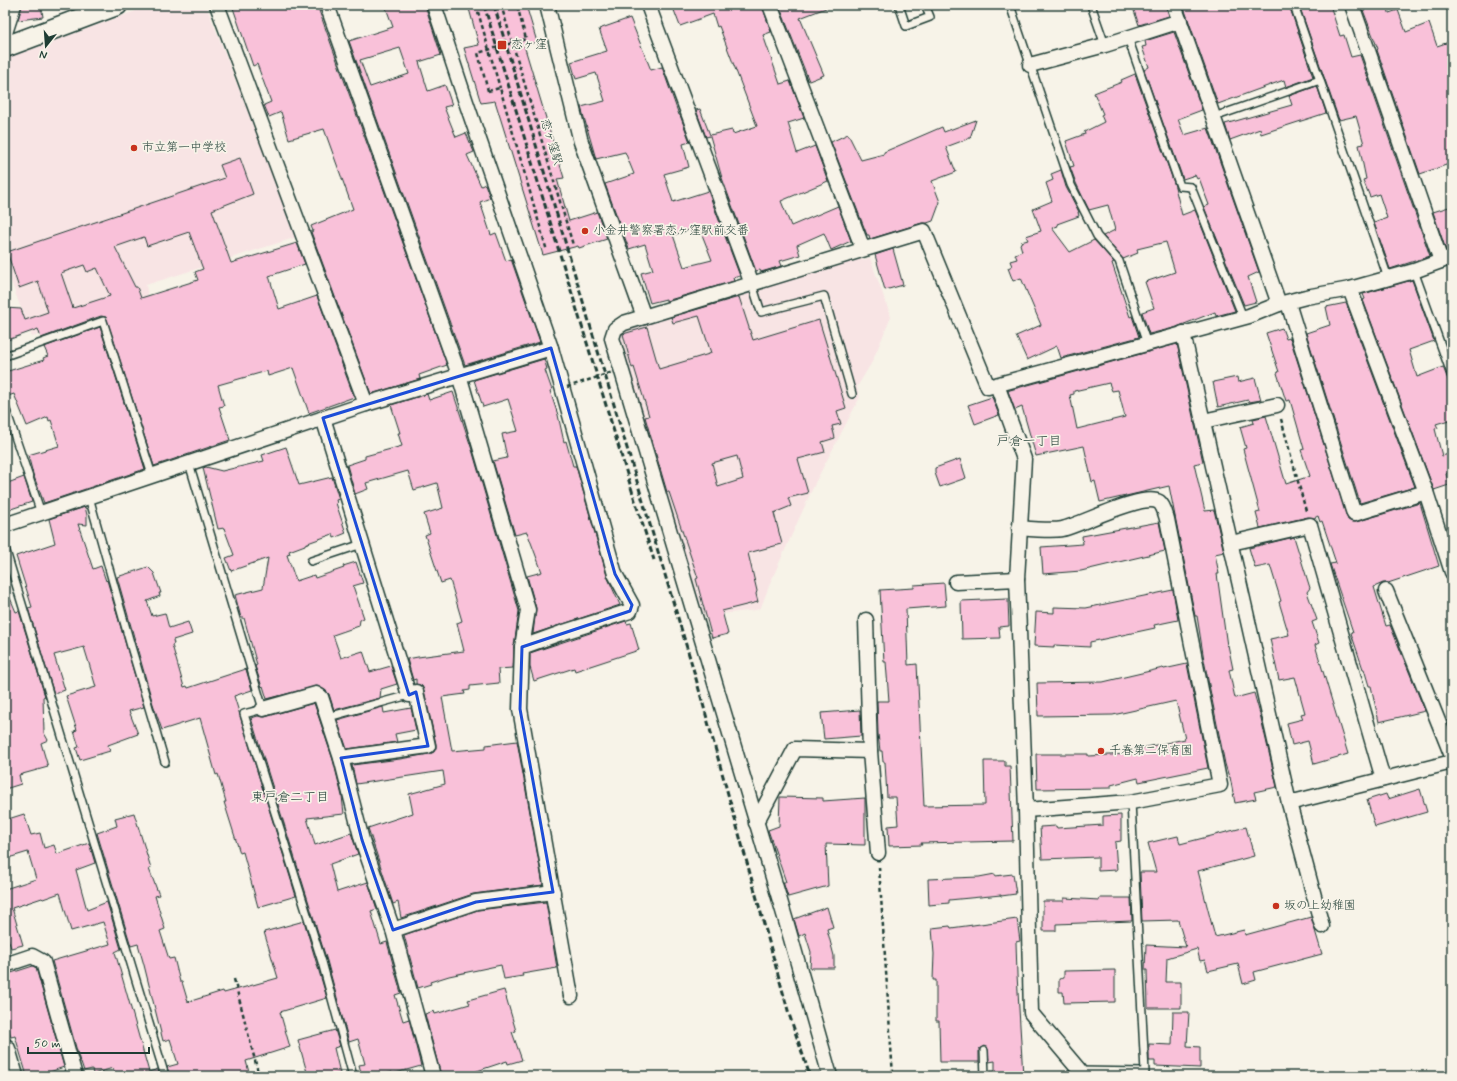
<svg xmlns="http://www.w3.org/2000/svg" width="1457" height="1081" viewBox="0 0 1457 1081" font-family="Mynerve,'Klee One',sans-serif">
<style>
.built{fill:#f8e4e4}
.building{fill:#f9c1d9;stroke:#1f3d34;fill-rule:evenodd}
.lines{fill:none;stroke-linecap:round;stroke-linejoin:round}
.lane-casing{stroke:#1f3d34;stroke-width:10}
.street-casing{stroke:#1f3d34;stroke-width:17}
.secondary-casing{stroke:#1f3d34;stroke-width:23}
.path{stroke:#1f3d34;stroke-width:2.5;stroke-dasharray:4 3;stroke-linecap:butt}
.lane{stroke:#f7f3e8;stroke-width:7}
.street{stroke:#f7f3e8;stroke-width:14}
.secondary{stroke:#f7f3e8;stroke-width:20}
.rail{stroke:#1f3d34;stroke-width:3;stroke-dasharray:6 3;stroke-linecap:butt}
.path-bridge{stroke:#1f3d34;stroke-width:2.5;stroke-dasharray:4 3;stroke-linecap:butt}
.marked{fill:none;stroke:#1d4ed8;stroke-width:3;stroke-linejoin:round}
.poi-dot{fill:#c8321e;stroke:#f7f3e8;stroke-width:1.5}
.labels{text-anchor:middle;dominant-baseline:central;stroke-width:3.5;stroke-linejoin:round;paint-order:stroke}
.poi-label{font-size:12px;fill:#1f3d34;stroke:#f7f3e8;text-anchor:start}
.street-label{font-size:12px;fill:#1f3d34;stroke:#f7f3e8}
.neighbourhood-label{font-size:13px;fill:#1f3d34;stroke:#f7f3e8}
</style>
<rect width="100%" height="100%" fill="#f7f3e8"/>
<filter id="ink" filterUnits="userSpaceOnUse"><feTurbulence type="fractalNoise" baseFrequency=".025" numOctaves="2"/><feDisplacementMap in="SourceGraphic" scale="8" xChannelSelector="R" yChannelSelector="G"/><feConvolveMatrix kernelMatrix="1 2 1 2 8 2 1 2 1" color-interpolation-filters="sRGB"/></filter>
<g filter="url(#ink)">
<g class="built">
<polygon points="152,5 206,5 297,237 146,285 149,301 32,337 5,266 5,59"/>
<polygon points="858,256 862,260 870,258 891,317 872,362 857,387 860,397 816,481 771,581 761,607 756,610 704,616 619,336 623,330"/>
</g>
<g class="building">
<polygon points="22,5 41,5 43,17 18,20"/>
<polygon points="232,5 317,5 447,365 419,375 420,379 371,394 311,232 313,231 311,226 353,209 324,129 289,139 281,112 269,117 264,105 271,102 257,64 253,66"/>
<path d="M385,5H425L441,55L419,62L428,91L445,85L452,105L444,107L456,137L466,133L474,152L467,155L481,186L485,184L490,198L480,202L491,235L496,233L506,261L511,259L540,342L465,365L349,41L393,27ZM400,48L409,74L370,87L360,60Z"/>
<polygon points="468,5 526,5 537,42 524,45 564,178 557,179 569,221 597,212 607,239 579,248 578,246 543,255 495,101 481,103 464,48 479,45"/>
<polygon points="672,5 762,5 771,32 763,35 780,84 790,81 804,118 788,123 797,153 815,146 828,181 781,201 791,226 838,206 851,241 831,250 824,233 797,245 800,255 780,261 782,266 761,272 760,270 756,271 722,178 710,136 706,137 696,110 700,109 710,135 732,130 733,134 757,126 719,26 717,27 713,14 680,26"/>
<polygon points="779,5 831,5 831,6 800,18 824,75 809,81"/>
<polygon points="1132,5 1166,5 1169,16 1139,25"/>
<polygon points="1183,5 1289,5 1313,77 1286,87 1284,80 1218,104"/>
<polygon points="1299,5 1330,5 1340,36 1344,35 1351,57 1360,55 1430,256 1390,269 1374,223 1387,218 1379,194 1370,197 1363,180 1366,179 1359,145 1364,144 1356,116 1339,120"/>
<polygon points="1361,5 1388,5 1389,13 1398,10 1406,32 1429,23 1437,46 1452,41 1452,163 1420,174 1377,50 1378,49"/>
<path d="M630,18L651,70L662,67L679,115H680L690,142L683,144L689,167L664,174L673,202L708,191L740,276L733,278L734,281L666,301V299L650,303L641,273L653,270L645,244L629,249L605,184L634,174L625,152L596,159L581,107L605,101L596,73L576,79L571,62L607,51L599,29ZM699,227L712,260L684,267L673,235Z"/>
<polygon points="1174,32 1202,110 1178,119 1184,135 1208,128 1259,272 1248,277 1256,302 1244,305 1204,207 1209,205 1199,178 1197,179 1195,175 1183,179 1144,70 1149,67 1142,47 1146,46 1145,41"/>
<polygon points="1135,74 1174,183 1182,215 1195,210 1235,311 1216,316 1215,312 1174,328 1149,334 1142,312 1154,308 1145,282 1175,272 1166,242 1137,249 1138,253 1123,259 1103,236 1115,230 1108,205 1089,210 1076,183 1070,167 1074,166 1066,141 1085,134 1084,132 1104,122 1101,115 1103,114 1094,93 1122,82 1121,80"/>
<polygon points="1317,86 1326,113 1261,134 1260,129 1230,140 1225,124 1292,105 1289,96"/>
<polygon points="976,120 970,138 946,147 956,172 932,181 940,202 933,221 927,223 922,223 870,239 869,235 867,235 831,142 848,134 861,160 884,154 884,152 942,127 944,132"/>
<path d="M240,158L253,194L212,210L231,263L297,243L305,264L269,276L279,309L317,296L354,397L309,413L293,368L268,376L267,371L218,385L224,406L219,407L230,440L154,466L106,317L101,316L41,338L38,329L5,341V308L21,309L25,320L48,312L38,281L19,288L7,252L225,178L220,165ZM189,232L203,269L195,272L198,280L141,298L137,287H135L115,247L144,237L147,246ZM84,265L87,272L97,268L110,296L73,308L61,273Z"/>
<polygon points="1061,170 1066,187 1079,212 1078,212 1079,216 1057,224 1058,226 1052,228 1070,252 1094,240 1114,262 1112,263 1130,317 1132,316 1139,337 1061,358 1057,346 1027,360 1016,336 1041,325 1021,278 1013,281 1008,268 1012,266 1010,261 1017,259 1015,254 1022,251 1020,244 1021,243 1021,242 1028,240 1026,236 1041,231 1033,209 1052,201 1046,183 1053,180 1051,174"/>
<polygon points="1452,206 1452,249 1446,250 1433,212"/>
<polygon points="893,249 903,285 885,290 875,255"/>
<polygon points="1412,280 1434,341 1409,350 1417,377 1443,367 1452,390 1452,419 1436,424 1438,428 1435,429 1442,456 1452,453 1452,471 1446,474 1449,485 1434,490 1363,300 1365,299 1363,294"/>
<path d="M739,297L753,340L819,320L846,408L837,411L841,424L832,426L835,438L822,442L825,452L798,459L808,493L788,498L791,506L774,513L782,544L748,553L757,591L756,594L758,602L722,611L728,634L712,638L696,579L698,578L669,492H667L645,417L649,416L634,367L632,368L623,334L647,327L659,369L709,354L711,353L699,316L673,323L671,317ZM737,456L743,479L718,487L712,463Z"/>
<polygon points="1346,303 1415,487 1360,503 1306,333 1330,325 1326,307"/>
<polygon points="100,327 145,469 44,503 33,474 28,455 59,446 51,420 49,421 48,417 27,426 14,394 5,397 5,372 44,360 43,358 48,356 44,347"/>
<polygon points="1282,328 1286,339 1290,338 1348,520 1352,522 1356,522 1420,503 1439,566 1388,583 1383,583 1374,587 1386,626 1390,625 1425,711 1379,722 1371,686 1369,686 1364,669 1363,669 1351,633 1353,632 1330,564 1336,563 1322,521 1320,522 1318,516 1314,518 1308,517 1260,528 1256,513 1260,512 1243,449 1246,448 1240,427 1254,423 1253,419 1266,416 1286,484 1310,476 1301,450 1304,449 1290,400 1286,401 1277,373 1279,372 1266,333"/>
<path d="M1177,344L1203,462L1194,464L1205,511L1214,510L1224,552L1215,554L1219,574H1217L1227,646L1228,645L1233,669L1229,670L1235,698L1254,693L1260,714L1277,787L1254,792L1256,799L1235,803L1230,777H1229L1225,764L1204,660L1197,616H1195L1169,486L1100,502L1095,481L1092,482L1084,446L1036,456L1022,407L1015,410L1008,391L1010,390ZM1109,383L1112,391L1118,390L1125,417L1077,429L1070,395L1074,394V391Z"/>
<polygon points="544,359 547,369 545,370 552,390 550,391 558,415 564,442 566,441 573,466 576,466 607,576 620,605 533,634 536,608 527,576 542,572 527,532 515,535 493,461 507,458 502,434 518,431 508,399 483,407 474,380"/>
<polygon points="1237,377 1238,382 1255,378 1261,400 1249,402 1248,400 1218,407 1213,382"/>
<polygon points="453,392 473,453 519,611 514,646 513,668 498,669 499,683 470,686 470,690 464,691 465,694 442,697 452,751 486,748 486,745 517,741 543,885 473,894 401,918 398,902 393,904 368,828 413,813 409,794 445,784 443,771 356,784 352,765 400,759 429,754 434,752 436,748 436,744 424,690 422,686 416,684 416,679 413,680 407,659 418,657 464,651 457,623 462,621 450,580 441,583 425,535 430,533 424,514 443,508 437,483 414,490 408,471 366,483 368,489 355,494 347,465 365,459 365,456 402,446 398,433 400,433 391,405 427,394 429,400"/>
<polygon points="992,397 999,415 975,424 968,405"/>
<polygon points="286,447 299,485 332,477 339,499 336,500 337,503 336,503 346,533 334,538 333,534 305,544 305,545 289,551 290,554 287,555 296,581 314,575 315,578 344,568 343,566 356,562 363,583 353,586 364,618 360,620 359,626 333,635 341,658 363,651 370,672 391,666 397,684 381,689 380,698 334,710 329,694 325,690 317,686 267,699 263,686 262,687 255,666 257,665 244,618 241,618 235,595 263,588 268,558 231,571 226,558 234,555 224,528 218,529 203,468 206,467 222,471 264,461 262,455"/>
<polygon points="960,459 966,478 940,487 935,473 935,468"/>
<polygon points="24,477 32,502 5,511 5,484"/>
<polygon points="85,507 87,515 87,525 78,524 93,569 101,566 106,581 107,580 144,707 129,711 138,734 108,745 110,751 80,760 76,748 79,747 74,731 77,730 66,696 96,687 88,660 84,647 54,655 65,690 54,694 28,608 32,607 16,556 55,543 49,519"/>
<polygon points="1159,522 1165,551 1081,571 1043,574 1041,547 1083,544 1082,536"/>
<polygon points="1294,537 1310,588 1307,592 1317,620 1312,622 1319,643 1315,645 1348,754 1314,764 1308,741 1292,745 1287,723 1303,719 1301,714 1305,713 1295,677 1279,680 1270,639 1289,635 1279,602 1281,601 1270,565 1255,568 1249,548"/>
<polygon points="148,567 154,573 161,593 159,593 160,596 147,601 152,616 165,613 169,628 188,622 192,634 173,640 174,644 172,645 184,687 187,686 188,688 246,669 252,690 234,696 296,896 258,907 243,852 240,853 224,802 226,802 218,774 216,775 200,718 162,730 153,704 117,577"/>
<polygon points="944,583 946,606 906,609 908,665 917,664 924,806 985,805 984,761 1005,761 1005,766 1010,766 1013,841 921,843 922,845 889,846 888,826 898,825 896,797 887,797 885,762 883,762 882,751 880,751 878,734 877,701 889,701 886,662 884,662 880,590 914,588 914,585"/>
<polygon points="5,586 16,612 19,611 45,696 43,697 44,733 48,740 41,743 48,767 19,775 21,784 5,789"/>
<polygon points="1173,590 1178,620 1154,625 1155,628 1090,642 1090,647 1054,645 1054,647 1034,646 1036,612 1054,613 1054,607 1086,608"/>
<polygon points="1008,599 1009,626 999,627 1000,638 962,639 961,601"/>
<polygon points="626,621 627,624 631,623 639,650 575,671 574,668 534,681 530,667 530,653"/>
<polygon points="1187,664 1208,768 1139,782 1138,778 1111,785 1111,788 1037,789 1036,754 1088,754 1088,756 1132,754 1132,750 1185,739 1176,701 1113,715 1038,716 1037,683 1103,682 1163,668 1164,669"/>
<polygon points="314,703 333,760 342,796 344,814 307,818 315,845 351,833 358,854 330,864 337,892 368,882 377,909 371,911 381,944 387,942 401,993 395,995 403,1021 409,1019 421,1066 392,1074 392,1072 378,1076 362,1076 359,1065 365,1064 358,1039 349,1042 327,961 251,718 258,716 265,717"/>
<polygon points="383,707 384,713 411,708 416,730 395,734 397,742 347,749 337,720"/>
<polygon points="860,710 861,736 824,739 821,713"/>
<polygon points="1420,789 1427,812 1375,827 1367,800 1386,794 1388,799"/>
<polygon points="780,797 823,798 823,801 865,798 865,845 826,844 828,886 788,897 783,882 786,882 768,830 779,826"/>
<polygon points="134,813 151,868 149,869 159,895 155,896 165,929 160,931 169,959 174,958 180,982 182,982 188,1002 223,991 224,993 278,978 264,932 304,921 327,998 280,1012 290,1047 246,1061 250,1076 170,1076 167,1067 178,1064 170,1039 163,1041 144,965 138,944 131,946 97,833 117,826 115,818"/>
<polygon points="24,814 31,835 40,833 44,848 54,845 57,854 89,843 95,863 76,870 87,910 107,902 121,949 115,952 149,1072 158,1069 160,1076 116,1076 113,1068 93,1074 92,1069 84,1071 81,1062 80,1062 52,961 110,944 103,922 71,931 60,893 43,899 42,898 12,908 23,945 11,948 8,939 5,940 5,889 36,879 28,852 5,859 5,820"/>
<polygon points="1121,815 1121,841 1115,842 1117,870 1098,871 1098,857 1042,859 1040,827 1056,826 1057,828 1103,825 1103,816"/>
<polygon points="1246,827 1254,856 1198,871 1215,937 1244,930 1245,935 1311,917 1322,954 1254,972 1256,980 1243,984 1238,964 1208,971 1205,960 1200,961 1197,949 1167,958 1166,982 1181,982 1181,1008 1148,1008 1147,970 1145,970 1146,945 1186,947 1178,920 1142,921 1140,872 1156,872 1148,843 1178,836 1180,844"/>
<polygon points="995,874 995,876 1013,874 1016,894 1001,896 1001,895 949,900 949,903 929,905 928,879 979,877"/>
<polygon points="1064,898 1099,900 1099,898 1131,898 1132,921 1056,924 1056,931 1043,931 1043,901 1064,901"/>
<polygon points="546,902 557,968 522,974 523,976 504,979 501,965 449,976 430,982 431,984 418,988 404,935 478,910"/>
<polygon points="827,907 833,927 827,929 834,956 834,968 810,968 811,952 805,933 799,936 794,919"/>
<polygon points="1017,919 1020,941 1016,942 1017,975 1023,1076 995,1076 995,1061 989,1062 988,1049 984,1046 979,1049 979,1062 940,1062 939,1021 936,1021 936,980 933,980 934,954 932,928 950,926 951,928"/>
<polygon points="33,966 36,968 64,1067 38,1076 27,1076 15,1036 11,1037 5,1017 5,975"/>
<polygon points="1115,970 1115,1002 1064,1003 1063,992 1059,992 1059,979 1064,978 1064,971"/>
<polygon points="504,990 516,1031 512,1032 522,1060 508,1064 507,1061 462,1076 441,1076 425,1014 434,1011 435,1014 470,1004 468,1000"/>
<polygon points="1173,1012 1189,1012 1187,1046 1200,1047 1200,1068 1155,1066 1155,1061 1149,1061 1149,1044 1172,1045"/>
<polygon points="335,1030 340,1046 334,1048 340,1073 328,1076 308,1076 298,1040"/>
</g>
<g class="lines">
<g class="lane-casing">
<g id="lane">
<polyline points="899,5 906,26 930,17 925,5"/>
<polyline points="1010,5 1071,185 1097,236 1119,261 1147,344"/>
<polyline points="1091,5 1105,45"/>
<polyline points="1294,5 1388,278"/>
<polyline points="1128,38 1180,186 1191,187 1243,317"/>
<polyline points="1214,117 1320,80"/>
<polyline points="1414,271 1452,376"/>
<polyline points="752,284 761,312 824,296 852,394"/>
<polyline points="5,356 103,321 152,475"/>
<polyline points="5,407 41,513"/>
<polyline points="189,463 263,709 244,714 322,962 353,1076"/>
<polyline points="89,497 132,650 165,762"/>
<polyline points="5,548 165,1076"/>
<polyline points="311,561 362,544"/>
<polyline points="328,717 409,695"/>
<polyline points="984,1051 985,1076"/>
<polyline points="1080,1071 1145,1072 1131,802"/>
</g>
</g>
<g class="street-casing">
<g id="street">
<polyline points="217,5 366,404"/>
<polyline points="327,5 459,375 528,610 522,647 520,709 571,996"/>
<polyline points="434,5 466,102 551,348 615,574 632,605 630,611 561,633 522,647"/>
<polyline points="547,5 581,142 644,317"/>
<polyline points="648,5 752,284"/>
<polyline points="770,5 863,249"/>
<polyline points="1174,5 1279,304"/>
<polyline points="1352,5 1403,151 1441,261"/>
<polyline points="5,33 14,5"/>
<polyline points="1030,65 1105,45 1180,21"/>
<polyline points="1350,289 1426,492 1452,572"/>
<polyline points="1288,303 1354,514 1426,492"/>
<polyline points="1183,333 1289,803 1452,762"/>
<polyline points="997,385 1024,459 1017,579 1026,810 1031,1013 1080,1071 1080,1076"/>
<polyline points="323,418 409,695 416,692 428,746 341,758"/>
<polyline points="1203,421 1277,405"/>
<polyline points="5,525 366,404 551,348"/>
<path d="M1019,528C1031,529 1052,531 1062,529C1081,525 1143,492 1159,502C1164,506 1165,513 1167,519L1220,785L1131,802L1026,810"/>
<polyline points="1231,543 1310,525 1383,779"/>
<polyline points="956,582 1017,579"/>
<polyline points="1386,591 1452,756"/>
<polyline points="866,620 870,751 878,853"/>
<polyline points="263,709 316,694 321,697 341,758 362,840 393,930 433,1076"/>
<polyline points="1289,803 1322,926"/>
<polyline points="756,823 795,749 870,751"/>
<polyline points="393,930 476,902 553,892"/>
<polyline points="5,965 32,956 43,962 75,1076"/>
<polyline points="830,1076 786,921 612,338 615,329 624,323 924,231 988,387 1249,316 1279,304 1306,297 1350,289 1414,271 1452,257"/>
</g>
</g>
<g class="secondary-casing">
<g id="secondary">
<polyline points="5,47 117,5"/>
<polyline points="5,1049 13,1076"/>
</g>
</g>
<g class="path">
<polyline points="476,5 500,88"/>
<polyline points="501,5 573,245"/>
<polyline points="502,8 517,5"/>
<polyline points="488,91 500,88 547,251"/>
<polyline points="1281,419 1306,511"/>
<polyline points="879,867 893,1076"/>
<polyline points="234,979 259,1076"/>
</g>
<use href="#lane" class="lane"/>
<use href="#street" class="street"/>
<use href="#secondary" class="secondary"/>
<g class="rail">
<polyline points="484,5 637,507 654,560"/>
<polyline points="494,5 693,668 789,1014 810,1076"/>
</g>
<g class="path-bridge">
<polyline points="488,91 478,53 526,39 517,5"/>
<polyline points="567,387 613,372"/>
</g>
</g>
</g>
<path class="marked" d="M551,348L615,574L632,605L630,611L522,647L520,709L553,892L476,902L393,930L362,840L341,758L428,746L416,692L409,695L323,418Z"/>
<g class="poi-dot">
<rect x="497" y="40" width="10" height="10" rx="2"/>
<circle cx="134" cy="148" r="4"/>
<circle cx="585" cy="231" r="4"/>
<circle cx="1101" cy="751" r="4"/>
<circle cx="1276" cy="906" r="4"/>
</g>
<g class="labels">
<g class="poi-label">
<text x="511" y="45">恋ヶ窪</text>
<text x="142" y="148">市立第一中学校</text>
<text x="593" y="231">小金井警察署恋ヶ窪駅前交番</text>
<text x="1109" y="751">千春第二保育園</text>
<text x="1284" y="906">坂の上幼稚園</text>
</g>
<g class="street-label">
<text transform="translate(551 142) rotate(73)">恋ヶ窪駅</text>
</g>
<g class="neighbourhood-label">
<text x="1029" y="441">戸倉一丁目</text>
<text x="290" y="797">東戸倉二丁目</text>
</g>
</g>
<rect width="1457" height="1081" fill="none" stroke="#f7f3e8" stroke-width="20"/>
<rect x="10" y="10" width="1437" height="1061" fill="none" stroke="#1f3d34" stroke-width="1.5" filter="url(#ink)"/>
<g transform="translate(46 46) rotate(197)" stroke="#f7f3e8" stroke-width="3" paint-order="stroke">
<path d="M0-3L7 15L0 10L-7 15Z" fill="#1f3d34"/>
<text y="-6" font-size="11" font-weight="bold" text-anchor="middle" fill="#1f3d34">N</text>
</g>
<path d="M28 1047v6h121v-6" fill="none" stroke="#1f3d34" stroke-width="2"/>
<text x="34" y="1047" font-size="12" fill="#1f3d34" stroke="#f7f3e8" stroke-width="3" paint-order="stroke">50 m</text>
</svg>
